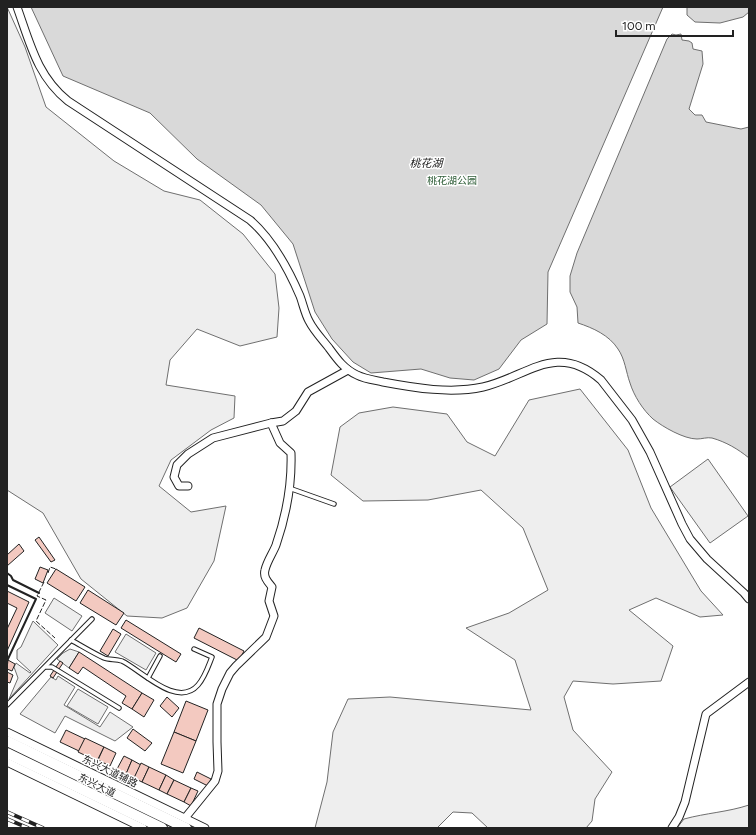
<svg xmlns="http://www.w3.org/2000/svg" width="756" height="835" viewBox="0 0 756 835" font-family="Figtree,'Noto Sans SC',sans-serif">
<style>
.green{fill:#eee;stroke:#6f6f6f}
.water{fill:#d9d9d9;stroke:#6f6f6f}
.building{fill:#f3c9c0;stroke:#222}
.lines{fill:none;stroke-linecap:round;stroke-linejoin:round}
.service-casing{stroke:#222;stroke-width:5.5}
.minor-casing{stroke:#222;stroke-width:9}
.secondary-casing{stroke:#222;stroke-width:12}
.service{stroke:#fff;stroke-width:3.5}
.minor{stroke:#fff;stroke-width:7}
.secondary{stroke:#fff;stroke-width:10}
.rail-casing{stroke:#222;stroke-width:4}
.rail{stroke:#fff;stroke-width:2.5;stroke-dasharray:8;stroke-linecap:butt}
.fence{stroke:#222;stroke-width:1;stroke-dasharray:5 2;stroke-linecap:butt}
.wall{stroke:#222;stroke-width:2}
.labels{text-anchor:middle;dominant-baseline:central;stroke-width:3;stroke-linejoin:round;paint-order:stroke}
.park-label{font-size:10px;fill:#2f5e38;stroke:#fff}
.street-label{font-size:10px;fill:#222;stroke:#fff}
.water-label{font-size:11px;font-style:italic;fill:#222;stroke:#fff}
</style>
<rect width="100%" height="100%" fill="#fff"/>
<g class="green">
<polygon points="7,7 25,47 46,107 114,161 164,191 200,200 243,234 275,274 279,308 277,337 240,346 197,329 170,360 166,385 235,396 234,418 211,430 171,460 159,486 191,512 226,506 214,561 187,608 162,618 127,616 81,579 43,513 7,490"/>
<polygon points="580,389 628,450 651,508 701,591 723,615 700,617 656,598 629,610 673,646 661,681 613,684 573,681 564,697 573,730 612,772 595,799 592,821 586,828 488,828 472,813 453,812 437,828 315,828 327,782 333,732 348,699 390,697 531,710 515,660 466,628 509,613 548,590 523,528 481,490 428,500 363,501 331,475 340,427 359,413 393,407 447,414 467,442 495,456 529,400"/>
<polygon points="708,459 748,516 710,543 670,487"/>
<polygon points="54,598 82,616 72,631 45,613"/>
<polygon points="33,621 58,645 9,699 18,678 14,667 16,663 30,673 31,672 17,659 17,650 21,647"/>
<polygon points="126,634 156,653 146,670 115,652"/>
<polygon points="70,649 79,652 69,668 57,659 63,653"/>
<polygon points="58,676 75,687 64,705 100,727 110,712 133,727 115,741 65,716 55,733 20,714 51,677 56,680"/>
<polygon points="78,689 108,707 98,724 67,706"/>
<path d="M749,805V828H677L684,819C706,813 728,812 749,805Z"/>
</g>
<g class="water">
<polygon points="31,7 663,7 548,272 547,324 521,340 499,369 474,380 450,378 421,369 371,373 353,362 332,339 315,312 293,244 261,205 197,159 150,113 63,76"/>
<polygon points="687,7 749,7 749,12 743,17 720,23 695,22 687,15"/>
<path d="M672,34L676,35L681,34L682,40L689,41L692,43L693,49L702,51L703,64L689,109L695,115H702L706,122L741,129L749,127V458C738,449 726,442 712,438C707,437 702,439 697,439C684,439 663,427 653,419C643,410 634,396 630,383C626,372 625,359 618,349C609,335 593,328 578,323L577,307L570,292V276L577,253L667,39Z"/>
</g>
<g class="building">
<polygon points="39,537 55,560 51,562 35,540"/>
<polygon points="19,544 24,551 7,566 7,555"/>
<polygon points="40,567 48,570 43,583 35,579"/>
<polygon points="56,569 85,587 76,601 47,583"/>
<polygon points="88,590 124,613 116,625 80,603"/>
<polygon points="7,591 29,602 7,651 7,629 17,608 7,603"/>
<polygon points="126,620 181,654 176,662 121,628"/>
<polygon points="199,628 244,651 239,661 194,638"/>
<polygon points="113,629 121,634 108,656 100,651"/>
<polygon points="79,652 142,693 132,709 122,703 126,696 83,667 78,674 69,668"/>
<polygon points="8,660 15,664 12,671 7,669"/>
<polygon points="60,661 63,663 53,678 50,676"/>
<polygon points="7,672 13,675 10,683 7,682"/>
<polygon points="142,693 154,700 144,717 132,709"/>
<polygon points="167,697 179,708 172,717 160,706"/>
<polygon points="186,701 208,710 196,741 174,732"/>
<polygon points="133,729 152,743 145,751 127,738"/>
<polygon points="66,730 85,739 79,751 60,742"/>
<polygon points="174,732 196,741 183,773 161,764"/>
<polygon points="85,738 104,747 97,761 78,752"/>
<polygon points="104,747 116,753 110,766 98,760"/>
<polygon points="124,756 132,760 126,774 117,769"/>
<polygon points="132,760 141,765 134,778 126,774"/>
<polygon points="141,763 149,767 142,782 134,778"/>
<polygon points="149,767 166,775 159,790 142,782"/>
<polygon points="197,772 211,779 208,786 194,779"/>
<polygon points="166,775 174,780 167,794 159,790"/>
<polygon points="174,780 191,788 184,802 167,794"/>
<polygon points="191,788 198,791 191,806 184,802"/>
</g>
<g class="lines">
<g class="service-casing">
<g id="service">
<polyline points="289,488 334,504"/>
<path d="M71,640C82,646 93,653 104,658C109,660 116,659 122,661C141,670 177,709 198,685C205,677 208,667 212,657L194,649"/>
<polyline points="46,667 52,667 119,708"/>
<polyline points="148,678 160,656"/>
<polyline points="7,705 92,619"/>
</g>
</g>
<g class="minor-casing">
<g id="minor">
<path d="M17,7C30,43 37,76 68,101L250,220C273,240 288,268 300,296C303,304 305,314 309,321C314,331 322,339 329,348C337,359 344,369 357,375C365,379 374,380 383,382C415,388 451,394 483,387C527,377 556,341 601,380L632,420L650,452L682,524L690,539L707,559L744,593L749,599"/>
<polyline points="188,486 179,486 174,477 177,465 188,454 213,438 271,423 283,421 296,411 308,392 348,370"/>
<polyline points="7,732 205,828"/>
<polyline points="7,762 143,828"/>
<path d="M185,818L215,781L218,771L217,742V704L222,689L230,673L236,666L266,637L274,616L269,601L272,587C268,582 263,577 265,570C267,561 273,553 276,545C286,516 292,484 291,453L280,443L271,423"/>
<polyline points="672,828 679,817 685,802 706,714 749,682"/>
</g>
</g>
<g class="secondary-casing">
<g id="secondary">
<polyline points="7,741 186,828"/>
<polyline points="7,753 162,828"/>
</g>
</g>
<use href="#service" class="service"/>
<use href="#minor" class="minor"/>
<use href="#secondary" class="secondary"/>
<g class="rail-casing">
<g id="rail">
<polyline points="7,812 43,828"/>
<polyline points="7,819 28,828"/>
</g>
</g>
<use href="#rail" class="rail"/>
<g class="fence">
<polyline points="48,573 50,567 56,569"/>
<polyline points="44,582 37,596 46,600 36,621 55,638"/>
</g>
<g class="wall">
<polyline points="7,573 11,576 13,580 39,593"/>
<polyline points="7,585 36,599 7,661"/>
</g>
</g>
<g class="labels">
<g class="park-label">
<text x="452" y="180">桃花湖公园</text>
</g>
<g class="street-label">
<text transform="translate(110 771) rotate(26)">东兴大道辅路</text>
<text transform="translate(97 785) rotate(26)">东兴大道</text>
</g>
<g class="water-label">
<text x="426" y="163">桃花湖</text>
</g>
</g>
<rect width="756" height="835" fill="none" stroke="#222222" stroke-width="16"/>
<path d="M616 30v6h117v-6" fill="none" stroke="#222222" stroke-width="2"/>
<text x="622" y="30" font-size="12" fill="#222222" stroke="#ffffff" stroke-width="3" paint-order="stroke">100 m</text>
</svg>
